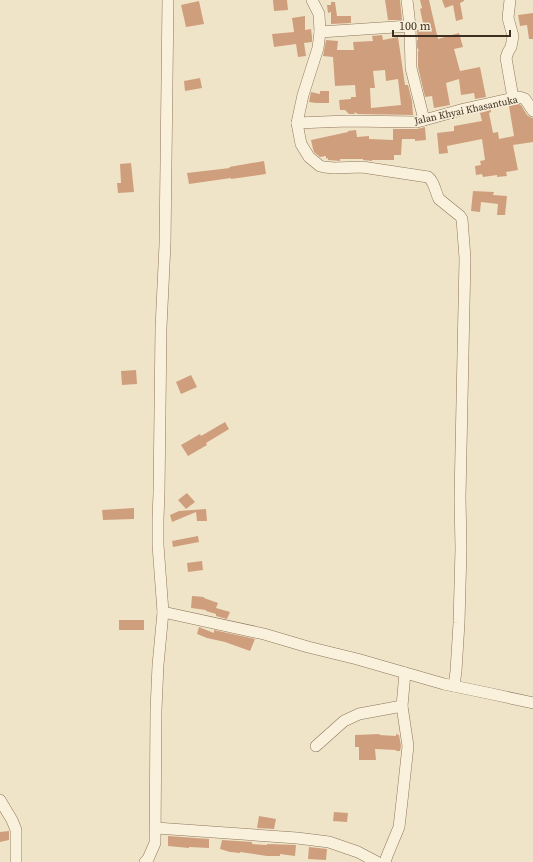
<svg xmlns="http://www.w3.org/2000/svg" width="533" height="862" viewBox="0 0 533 862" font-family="'Source Serif 4',serif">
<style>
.building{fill:#cf9f7d;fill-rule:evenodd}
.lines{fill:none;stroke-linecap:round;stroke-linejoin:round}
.minor-casing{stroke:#8d765c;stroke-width:12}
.minor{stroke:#faf1dc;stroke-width:11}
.labels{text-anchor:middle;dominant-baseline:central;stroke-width:3;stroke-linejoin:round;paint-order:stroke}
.street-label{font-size:10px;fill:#3d2e20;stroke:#f7eed8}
</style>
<rect width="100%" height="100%" fill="#f0e4c8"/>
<g class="building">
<polygon points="273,0 287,0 288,10 274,11"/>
<polygon points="385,0 400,0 402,20 388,20"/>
<polygon points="420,0 429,0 438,39 459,33 463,47 454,49 460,71 480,67 486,97 475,99 474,93 461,95 459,79 446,83 450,105 434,108 432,96 425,97 418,67 418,51 419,51 417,47 417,40 418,40 417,30 424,28 420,9 422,8"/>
<polygon points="442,0 464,0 464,1 460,3 463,19 456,21 453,5 445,8"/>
<polygon points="199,1 204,24 186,27 181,5"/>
<polygon points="331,2 335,2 337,16 351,16 351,23 331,24 331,12 328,13 327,5 331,5"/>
<polygon points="533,13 533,39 529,39 527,25 520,26 518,15"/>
<polygon points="305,16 305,30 311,29 312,37 312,42 304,43 306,56 298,57 296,44 274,47 272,34 294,32 292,18"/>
<path d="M382,35L383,40L398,37L405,85H408L412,101L413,115L358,114L354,112L355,114H349L345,110H340L339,100L351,99V97H356L355,85L335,86L333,57L323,56L326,40L338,41L337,50H354L353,42L373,41L372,36ZM385,70L386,81L398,79L401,105L371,108L370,88H375L373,71Z"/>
<polygon points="200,78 202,88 185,91 184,81"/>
<polygon points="320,91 329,91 329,103 316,103 309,102 311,92 320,94"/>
<polygon points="519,104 521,105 527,115 530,117 533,118 533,142 513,145 518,170 506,172 507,176 497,177 497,175 483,177 482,174 476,175 475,166 481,165 480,161 485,160 482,139 447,146 448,153 439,154 437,133 454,131 454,126 482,121 480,113 491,110 491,112 489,113 493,133 498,132 499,139 514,136 509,106"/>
<polygon points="425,127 426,140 415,141 415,139 402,139 401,155 394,155 394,160 372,160 372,161 363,160 363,159 340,159 340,161 328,160 328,158 326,159 326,156 320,157 314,152 313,149 311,140 348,132 348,131 356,130 357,137 369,136 369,139 393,140 393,129 417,129"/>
<polygon points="264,161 266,174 231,179 231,178 189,184 187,173 230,168 229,167"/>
<polygon points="131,163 134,192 118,193 117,183 121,183 120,164"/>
<polygon points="473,191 494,192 493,195 507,196 505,215 497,215 498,204 481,202 480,212 471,211"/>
<polygon points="136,370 137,384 122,385 121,371"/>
<polygon points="191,375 197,387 181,394 176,382"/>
<polygon points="225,422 229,429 206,443 207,445 188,456 181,445 200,434 201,436"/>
<polygon points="187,493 195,502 186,509 178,500"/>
<polygon points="134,508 134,519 103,520 102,510"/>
<polygon points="206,509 207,521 197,521 196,512 172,522 170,515 179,511"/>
<polygon points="198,536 199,542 173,547 172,541"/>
<polygon points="202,561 203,570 188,572 187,563"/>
<polygon points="192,596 204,597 204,598 218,603 216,608 230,612 227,619 216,616 216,614 206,611 206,610 191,608"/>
<rect x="119" y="620" width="25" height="10"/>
<polygon points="199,627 214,633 214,630 255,639 250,651 225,642 207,638 197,634"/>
<polygon points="379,734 380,735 396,736 396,734 399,735 401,746 400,751 396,751 396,750 375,749 376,760 359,760 359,747 355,747 355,735"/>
<polygon points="334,812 348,813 347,822 333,821"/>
<polygon points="259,816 276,819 274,829 257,828"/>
<polygon points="9,831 9,840 0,842 0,832"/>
<polygon points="168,836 209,839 209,848 189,847 189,848 168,846"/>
<polygon points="222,840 252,842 252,844 267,845 267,844 296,845 295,856 280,854 280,856 267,856 240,852 240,853 230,852 220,849"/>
<polygon points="309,847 327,849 326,860 308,859"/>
</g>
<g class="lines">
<g class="minor-casing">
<g id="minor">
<path d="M312,0L319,14L320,32L318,48L303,95L297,123L301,144L309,157L320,166L324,167L334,168L362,167L428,177C435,182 435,192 439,199L460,216L462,219L465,258L460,497L461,549L459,623L456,671L454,686"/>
<polyline points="407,0 410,26 411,68 424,120"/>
<polyline points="510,0 508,18 513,36 511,47 508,52 506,58 513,98"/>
<polyline points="320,32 410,26"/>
<polyline points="297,123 347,121 417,122 464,109 519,97 525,99 533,111"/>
<polyline points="163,612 264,634 308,647 357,659 444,684 492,694 533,703"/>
<polyline points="316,746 344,721 359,714 402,706"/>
<polyline points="0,800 12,820 16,830 16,862"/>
<polyline points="156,828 297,838 329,842 358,852 377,862"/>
<polyline points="145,862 148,859 155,843 156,710 158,665 163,612 158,545 158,519 159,493 161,328 165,244 168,0"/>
<polyline points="385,862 387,856 399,827 402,801 408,746 402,706 405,673"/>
</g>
</g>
<use href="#minor" class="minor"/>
</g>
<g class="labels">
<g class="street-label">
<text transform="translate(466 110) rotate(-12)">Jalan Khyai Khasantuka</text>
</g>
</g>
<path d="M393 30v6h117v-6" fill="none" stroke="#3d2e20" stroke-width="2"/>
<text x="399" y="30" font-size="12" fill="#3d2e20" stroke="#f7eed8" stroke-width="3" paint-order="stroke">100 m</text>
</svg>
